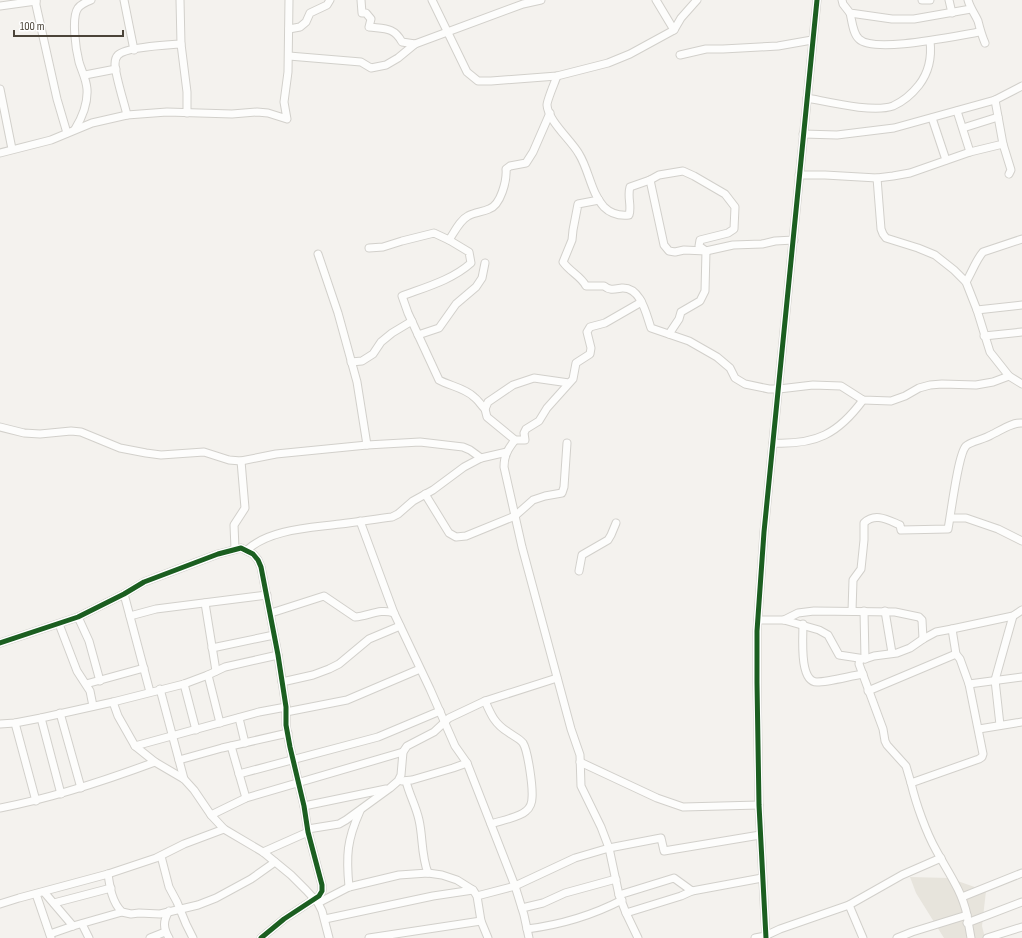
<svg xmlns="http://www.w3.org/2000/svg" width="1022" height="938" viewBox="0 0 1022 938" font-family="'Sofia Sans Condensed',sans-serif">
<style>
.residential{fill:#e7e4dc}
.lines{fill:none;stroke-linecap:round;stroke-linejoin:round}
.minor-casing{stroke:#d2d0cb;stroke-width:9}
.minor{stroke:#fdfdfc;stroke-width:7}
.cycleway-casing{stroke:#fff;stroke-width:8}
.cycleway{stroke:#1b5e20;stroke-width:5}
</style>
<rect width="100%" height="100%" fill="#f4f2ee"/>
<polygon class="residential" points="910,877 949,878 986,891 982,926 985,938 944,938 916,893"/>
<g class="lines">
<g class="minor-casing">
<g id="minor">
<polyline points="36,0 36,5 57,99 67,133"/>
<polyline points="124,0 134,50"/>
<polyline points="180,0 181,44 187,92 187,113"/>
<path d="M361,0L362,13H366L371,19L369,27C385,29 394,27 402,42L415,44"/>
<polyline points="432,0 467,72 478,81 491,81 557,76 608,63 630,54 674,30 681,18 697,0"/>
<polyline points="656,0 674,30"/>
<polyline points="842,0 843,4 850,13 892,19 914,19 971,9"/>
<polyline points="922,0 930,0"/>
<polyline points="949,0 952,13"/>
<path d="M968,0C970,8 975,14 978,21C980,29 982,36 985,43"/>
<polyline points="0,6 36,1"/>
<path d="M850,13C852,21 853,34 859,39C874,54 959,35 980,32"/>
<polyline points="289,29 300,27 306,22 310,13 327,5 330,0"/>
<polyline points="680,55 706,49 723,49 778,46 812,40"/>
<polyline points="289,56 361,62 371,68 386,65 398,58 415,44 523,4 541,0"/>
<polyline points="85,75 116,69"/>
<path d="M557,76C555,82 547,100 547,105C548,121 572,141 579,154C589,170 591,193 604,207C611,214 619,216 629,215C632,206 627,197 630,187L650,180L659,175L683,171L694,176L725,194L735,207L734,229L728,233L700,240L699,246L706,251L705,291L700,301L681,312L679,319L669,334"/>
<polyline points="0,89 12,149"/>
<path d="M807,98C829,102 873,113 893,106C904,101 912,94 919,85C929,72 932,58 930,41"/>
<polyline points="957,111 970,152"/>
<path d="M127,115C124,102 115,75 115,64C115,61 116,57 118,55C126,47 168,45 181,44"/>
<polyline points="932,118 946,160"/>
<polyline points="963,128 998,117"/>
<path d="M75,129C83,116 88,104 87,89C86,78 82,72 79,62C76,50 71,18 78,8C81,4 86,2 91,0"/>
<polyline points="803,134 837,135 894,128 995,100 1022,86"/>
<polyline points="1003,144 1011,170 1009,174"/>
<polyline points="0,153 51,140 92,123 127,115 167,112 232,114 257,112 268,113 287,119 284,102 288,72 289,0"/>
<polyline points="799,175 825,175 877,178 893,176 910,173 970,152 1003,144 995,100"/>
<polyline points="877,178 881,229 883,234 886,238 918,248 935,255 954,270 966,282 977,310 990,352 1009,376 1022,384"/>
<polyline points="650,180 664,245 669,251 675,252 684,250 706,251 733,245 762,244 775,241 794,240"/>
<path d="M599,200L578,204L573,230L572,240L563,262C570,272 581,276 586,286H604C610,291 615,289 622,288C641,287 646,314 651,328L689,341L717,357L730,368L735,378L745,384L769,389H779L813,385L841,386L863,400L891,401L905,396L919,388L930,385L942,384L976,385L993,382L1009,376"/>
<path d="M449,240C455,231 460,220 468,216C475,212 483,212 489,209C501,205 507,180 506,169L510,166L526,163L533,152L550,113"/>
<path d="M369,248L383,247L402,241L434,233L449,240L469,252L471,263C452,280 426,287 402,296L408,313L439,380C450,386 465,388 474,397C478,400 481,405 485,409"/>
<polyline points="318,254 338,313 357,382 367,445"/>
<path d="M966,282C972,272 976,260 983,252L1022,239"/>
<polyline points="977,310 1022,305"/>
<polyline points="418,335 439,328 456,304 476,287 482,278 485,263"/>
<polyline points="984,336 1022,332"/>
<polyline points="351,362 362,361 373,354 381,342 392,333 412,321"/>
<polyline points="569,383 534,378 513,385 488,402 485,409 487,417 515,440 525,440 524,433 526,429 539,421 547,408 573,379 576,363 590,354 591,348 587,332 590,327 605,323 638,304 641,301"/>
<polyline points="0,427 24,433 40,434 71,431 81,432 120,448 146,453 161,455 204,452 229,460 241,461 276,454 367,445 420,442 463,447 470,450 481,458"/>
<path d="M515,440C508,449 504,455 504,467L522,547L571,729L580,755L581,786L601,827L609,848L619,895L626,913L638,938"/>
<path d="M773,443C816,445 838,434 863,400"/>
<polyline points="425,494 449,533 456,537 466,536 515,516 533,500 545,496 562,493 564,487 567,443"/>
<polyline points="951,518 966,518 998,529 1022,541"/>
<polyline points="360,521 394,613 430,689 455,746 467,763 515,886 524,915 529,938"/>
<polyline points="235,549 234,525 245,508 241,461"/>
<path d="M247,550C270,529 311,528 340,524C358,522 375,519 392,517L398,514L413,501L433,490L464,467L481,458L507,452"/>
<polyline points="579,571 582,555 608,540 611,535 616,523"/>
<polyline points="124,594 150,692"/>
<polyline points="205,603 216,671"/>
<path d="M852,611L853,580L861,569L864,540V523C875,512 888,520 900,525L901,530L948,529C951,514 958,454 966,446C969,442 985,439 991,435C1000,431 1012,422 1022,423"/>
<polyline points="864,611 865,659"/>
<polyline points="885,611 892,653"/>
<path d="M271,613L324,596L355,617C369,616 380,608 394,613"/>
<polyline points="130,616 156,609 267,595"/>
<polyline points="78,617 89,641 100,681"/>
<path d="M758,620H784L819,630L828,635L839,655L865,659L874,656L897,653L910,648L923,639L936,632L952,629L956,654L960,659L969,684L983,754L982,757L979,759L911,783C916,804 926,832 936,850C948,872 962,891 967,915"/>
<polyline points="784,620 798,613 814,611 895,612 919,617 922,620 923,639"/>
<polyline points="59,624 77,671 90,691 93,706"/>
<path d="M803,624C803,637 799,682 817,682C829,682 850,676 863,674"/>
<polyline points="952,629 1013,616 1022,610"/>
<polyline points="0,643 78,617 124,594 144,582 218,554 241,548 253,554 258,560 261,567 278,655 286,707 286,725 290,747 304,806 308,832 322,885 322,891 319,896 284,919 261,938"/>
<polyline points="212,648 274,635"/>
<polyline points="860,659 859,664 883,729 885,741 887,745 906,766 911,783"/>
<polyline points="208,675 220,723"/>
<polyline points="282,682 313,675 329,669 339,664 369,639 400,626"/>
<polyline points="86,684 144,668"/>
<polyline points="184,684 196,730"/>
<polyline points="969,684 1022,677"/>
<polyline points="160,689 184,779"/>
<polyline points="868,691 956,654"/>
<path d="M485,701C491,715 495,724 508,732C513,736 519,738 523,743C528,751 533,787 532,798C532,802 530,808 526,811C520,817 500,821 491,824"/>
<polyline points="113,702 118,716 135,746 155,762 184,779 194,790 211,815 224,829 263,852 291,875 306,890 318,903 322,911 329,938"/>
<polyline points="286,712 347,700 420,669"/>
<polyline points="60,713 81,788"/>
<polyline points="41,718 61,794"/>
<polyline points="239,718 245,743"/>
<polyline points="15,723 36,801"/>
<polyline points="0,724 15,723 41,718 113,702 184,684 208,675 225,667 278,655"/>
<polyline points="1000,725 995,680 1013,616"/>
<polyline points="979,729 1022,722"/>
<polyline points="135,746 259,712 286,707"/>
<polyline points="231,746 246,798"/>
<polyline points="179,760 222,748 288,733"/>
<polyline points="580,762 657,798 683,807 759,805"/>
<polyline points="239,774 378,737 440,711"/>
<polyline points="402,781 412,780 453,768 467,763"/>
<path d="M406,781C409,794 416,806 419,820C423,837 421,855 428,873"/>
<polyline points="304,806 386,789"/>
<path d="M0,808C53,798 104,781 155,762"/>
<polyline points="211,815 246,798 403,752"/>
<polyline points="308,829 339,824 346,820 390,788 398,781 401,775 403,752 407,746 434,732 449,718 485,701 557,678"/>
<polyline points="263,852 308,832"/>
<polyline points="161,856 169,887 177,902 186,924 193,938"/>
<path d="M108,874C110,888 112,902 122,912L131,914L139,913L160,914L198,905L216,898L251,879L275,862"/>
<path d="M349,887C346,855 347,840 360,811"/>
<polyline points="44,892 73,926"/>
<polyline points="36,894 51,938"/>
<polyline points="619,895 674,878 692,891 762,878"/>
<polyline points="477,896 515,886 575,858 609,848 661,838 664,851 760,835"/>
<polyline points="962,897 1022,873"/>
<polyline points="54,903 111,888"/>
<polyline points="318,903 349,887 399,875 428,873 442,875 457,880 473,890 477,896 481,921 488,938"/>
<polyline points="0,904 19,898 108,874 156,858 184,844 224,829"/>
<polyline points="522,908 543,903 565,893 616,879"/>
<polyline points="626,913 681,896 692,891"/>
<polyline points="325,919 433,896 473,890"/>
<polyline points="967,923 1022,902"/>
<polyline points="82,924 89,938"/>
<path d="M527,929C559,925 593,915 622,900"/>
<polyline points="50,934 73,926 122,912"/>
<polyline points="150,938 165,932"/>
<path d="M169,938C163,928 163,921 169,911"/>
<polyline points="369,938 481,921"/>
<polyline points="755,938 765,936 780,929 849,905"/>
<polyline points="766,938 759,805 757,683 757,631 764,532 817,0"/>
<polyline points="863,938 849,905 902,875 941,858"/>
<polyline points="897,938 912,932 967,915 971,938"/>
<polyline points="987,938 1022,927"/>
</g>
</g>
<use href="#minor" class="minor"/>
<g class="cycleway-casing">
<g id="cycleway">
<polyline points="0,643 78,617 124,594 144,582 218,554 241,548 253,554 258,560 261,567 278,655 286,707 286,725 290,747 304,806 308,832 322,885 322,891 319,896 284,919 261,938"/>
<polyline points="766,938 759,805 757,683 757,631 764,532 817,0"/>
</g>
</g>
<use href="#cycleway" class="cycleway"/>
</g>
<path d="M14 30v6h109v-6" fill="none" stroke="#4b4439" stroke-width="2"/>
<text x="20" y="30" font-size="12" fill="#4b4439" stroke="#ffffff" stroke-width="3" paint-order="stroke">100 m</text>
</svg>
